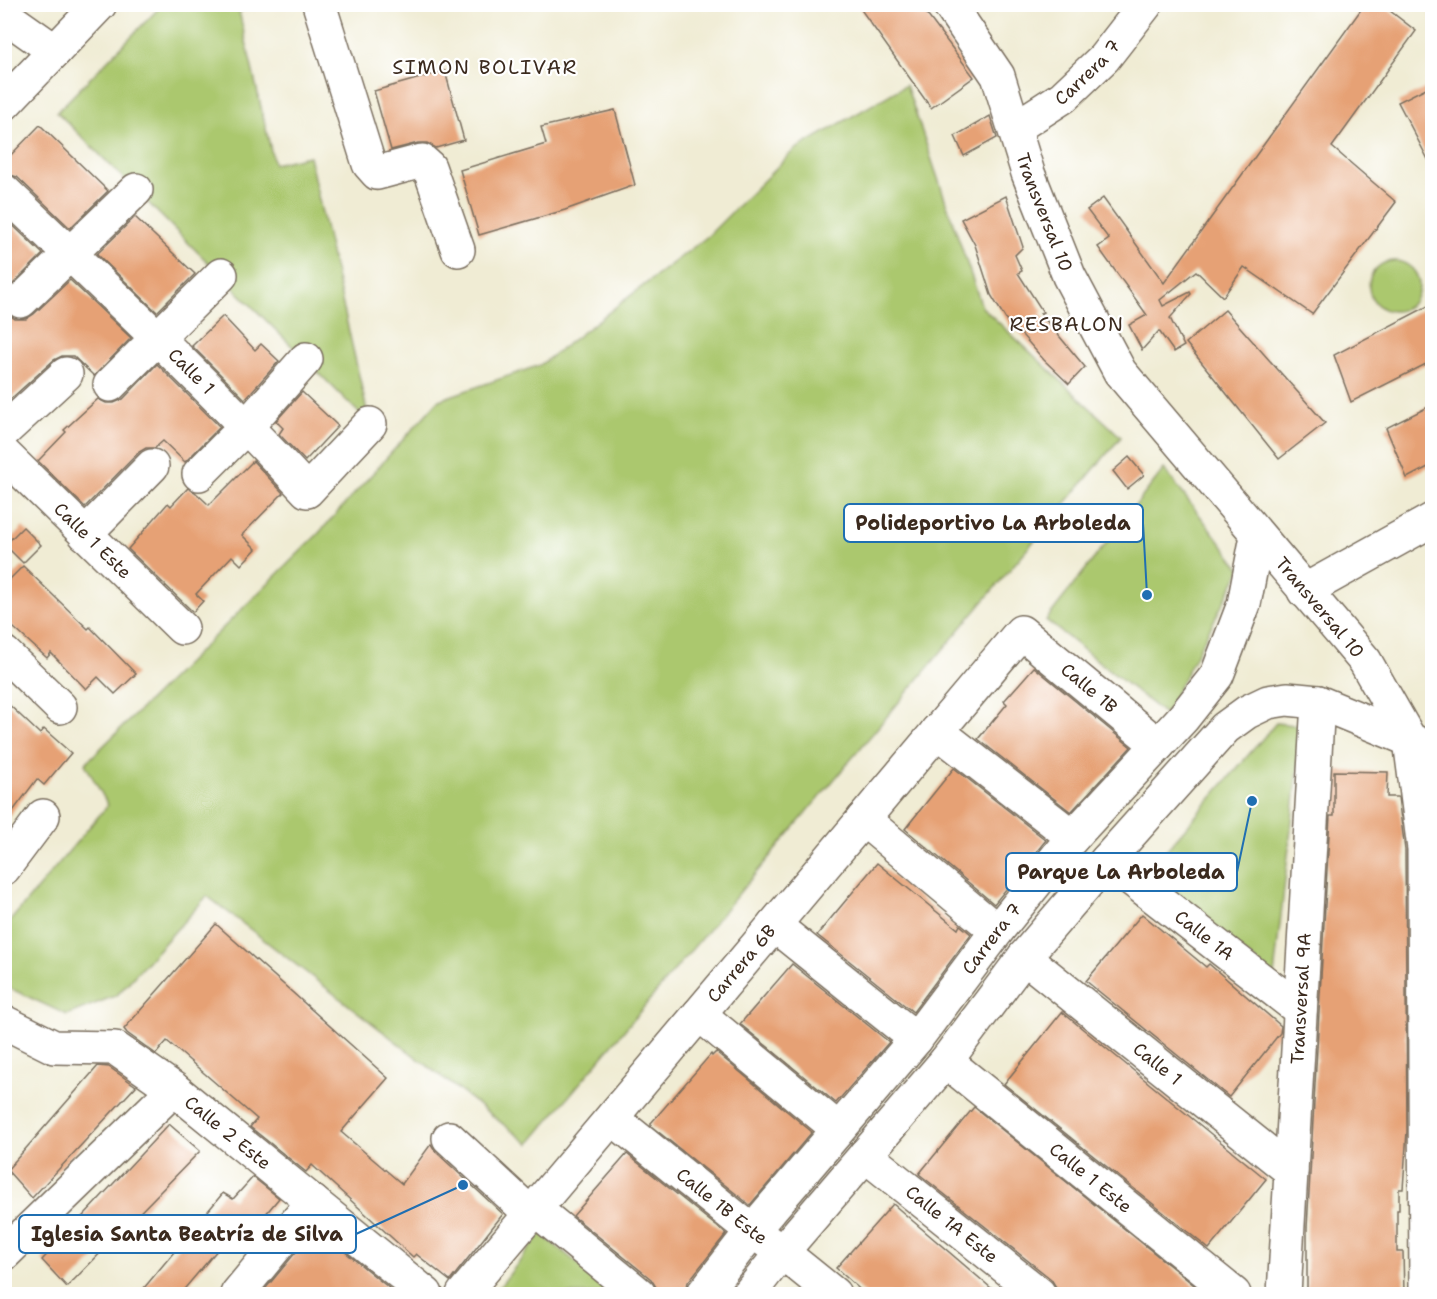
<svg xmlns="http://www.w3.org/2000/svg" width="1437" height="1299" viewBox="0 0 1437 1299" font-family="'Shantell Sans',sans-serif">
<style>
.green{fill:#abc86e;stroke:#737946;stroke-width:1.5}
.building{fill:#e6a174}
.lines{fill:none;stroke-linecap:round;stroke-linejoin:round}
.minor-casing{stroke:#7a6e5e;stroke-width:36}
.major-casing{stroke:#7a6e5e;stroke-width:36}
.minor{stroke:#fff;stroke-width:33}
.major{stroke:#fff;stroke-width:33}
.labels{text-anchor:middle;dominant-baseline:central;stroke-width:4.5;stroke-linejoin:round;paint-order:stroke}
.street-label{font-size:18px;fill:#3b2a1e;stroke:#fff}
.neighbourhood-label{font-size:20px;letter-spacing:1.5px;fill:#3b2a1e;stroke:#fff}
.leader{fill:none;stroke:#1f6fb2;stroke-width:2}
.callout-dot{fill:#1f6fb2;stroke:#fff;stroke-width:2}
.callout{fill:#fff;stroke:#1f6fb2;stroke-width:2}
.callout-label{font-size:20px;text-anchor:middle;font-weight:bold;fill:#3b2a1e}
</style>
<rect width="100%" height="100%" fill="#fff"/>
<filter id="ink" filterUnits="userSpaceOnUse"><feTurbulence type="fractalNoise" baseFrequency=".0167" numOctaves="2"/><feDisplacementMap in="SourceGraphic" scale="12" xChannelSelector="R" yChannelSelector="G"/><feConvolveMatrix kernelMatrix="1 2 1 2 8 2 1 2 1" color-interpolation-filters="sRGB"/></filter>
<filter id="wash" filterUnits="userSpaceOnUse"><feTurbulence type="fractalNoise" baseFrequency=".008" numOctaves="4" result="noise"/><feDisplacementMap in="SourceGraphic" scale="24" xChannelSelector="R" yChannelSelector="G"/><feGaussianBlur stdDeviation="1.35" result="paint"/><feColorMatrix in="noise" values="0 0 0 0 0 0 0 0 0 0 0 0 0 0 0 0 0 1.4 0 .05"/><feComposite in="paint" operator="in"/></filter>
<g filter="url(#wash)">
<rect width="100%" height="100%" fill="#f0ecd4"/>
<g class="green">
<polygon points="162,5 266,5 239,11 274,164 309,156 370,424 57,112"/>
<polygon points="906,85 982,307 1121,437 529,1144 207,896 117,995 67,1015 5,986 5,927 108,805 85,764 317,535 439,400 540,365 708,236 794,150"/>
<circle cx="1394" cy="286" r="25"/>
<polygon points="1164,469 1241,569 1165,714 1046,620"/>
<polygon points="1276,723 1303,726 1274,975 1144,876"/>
<polygon points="541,1234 616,1294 494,1294"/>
</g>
<g id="blocks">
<g class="building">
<polygon points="857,4 919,4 974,77 931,108"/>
<polygon points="1365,4 1381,4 1416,31 1332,147 1396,202 1312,314 1244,267 1223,297 1196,271 1160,300 1163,306 1190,292 1191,294 1170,318 1184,346 1174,352 1159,331 1142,350 1129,325 1147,315 1098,247 1109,239 1087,210 1103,198 1164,283"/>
<polygon points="445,71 464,140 436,148 427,143 418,143 391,150 374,91"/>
<polygon points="1432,85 1432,167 1398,102"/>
<polygon points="615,110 635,185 565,210 479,235 460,170 546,144 541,127"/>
<polygon points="990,116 997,138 964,156 955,136"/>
<polygon points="40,125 108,191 70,228 17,177 4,173 4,162"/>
<polygon points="1006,196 1023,247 1015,255 1022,271 1018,273 1043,312 1040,313 1085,367 1069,384 1044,360 1016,328 1013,331 991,295 975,245 961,219"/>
<polygon points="4,217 43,254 4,293"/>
<polygon points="135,217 195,274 157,312 97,254"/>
<polygon points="70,280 131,338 94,376 73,356 62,356 54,360 4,405 4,309 8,314 15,319 26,319 34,314"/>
<polygon points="1432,304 1432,361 1351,402 1334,355"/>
<polygon points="1225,310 1325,423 1279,459 1186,343"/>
<polygon points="223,316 255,350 261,344 279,361 245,399 192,346"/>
<polygon points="157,364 220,427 185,462 163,441 155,448 146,448 139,452 85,507 38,461 66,432 64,430 98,399 106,403 114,403 123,399"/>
<polygon points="302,392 338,426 305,461 279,434 283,428 276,421"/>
<polygon points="1432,405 1432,465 1407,478 1386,428"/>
<polygon points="1129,457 1144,475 1127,489 1113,471"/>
<polygon points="253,461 283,493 242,535 256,549 241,565 232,556 196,594 203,601 193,612 128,549 168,503 171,506 188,488 195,492 209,505"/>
<polygon points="23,527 41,545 23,563 5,545"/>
<polygon points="23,566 88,629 90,627 136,674 115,694 98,677 86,689 51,653 47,658 4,619 4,585"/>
<polygon points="1034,667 1131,747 1071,812 978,739 1007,704 1004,701"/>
<polygon points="4,700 40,734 44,729 71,753 44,785 37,779 4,823"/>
<polygon points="954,768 1046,840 994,904 905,829"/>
<polygon points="1334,771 1388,772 1387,797 1398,797 1405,850 1407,1131 1403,1189 1399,1189 1399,1210 1397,1210 1397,1252 1403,1252 1404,1294 1307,1294 1307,1228 1330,816 1334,816"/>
<polygon points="877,863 958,929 960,925 971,934 913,1012 817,935"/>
<polygon points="1142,914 1206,967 1209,964 1281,1026 1280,1033 1229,1097 1086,981"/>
<polygon points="216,924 388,1078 341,1132 402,1184 431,1144 436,1152 503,1214 450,1281 416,1254 413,1257 312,1165 306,1172 250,1127 257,1119 167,1041 156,1054 127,1033 124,1029"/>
<polygon points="792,964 889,1042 836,1103 740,1024"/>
<polygon points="1062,1012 1266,1179 1209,1249 1004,1084"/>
<polygon points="716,1052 812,1132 750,1205 651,1126 651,1123 711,1054 712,1056"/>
<polygon points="98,1066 109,1067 136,1086 32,1198 7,1170"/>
<polygon points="974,1107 1205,1294 1057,1294 1056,1287 1051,1279 919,1174"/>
<polygon points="169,1124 200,1151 67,1287 42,1260"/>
<polygon points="627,1154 726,1234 688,1282 685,1294 657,1294 656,1287 651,1279 573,1216"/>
<polygon points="253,1177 279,1198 250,1233 241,1222 180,1294 139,1294 223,1193 233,1199"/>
<polygon points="893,1204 998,1294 865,1294 836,1268"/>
<polygon points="316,1228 389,1288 383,1294 261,1294"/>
</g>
</g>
</g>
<g filter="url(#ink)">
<use href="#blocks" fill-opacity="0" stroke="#7a6e5e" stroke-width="1.5"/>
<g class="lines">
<g class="minor-casing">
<g id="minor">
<polyline points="319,4 369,164 377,173 422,161 429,167 458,250"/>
<polyline points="4,15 55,51"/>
<polyline points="4,104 100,4"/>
<path id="s1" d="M1015,128L1063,97L1104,58L1146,4"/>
<path id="s2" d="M4,191C107,289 211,387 307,491L370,424"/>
<polyline points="21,301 136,190"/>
<polyline points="110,385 221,275"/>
<polyline points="4,431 66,374"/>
<path id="s3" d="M4,454L182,628"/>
<polyline points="199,474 247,426 306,359"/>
<polyline points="85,534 152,466"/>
<polyline points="1304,591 1432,520"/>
<polyline points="4,653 60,707"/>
<polyline points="937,731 1073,837"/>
<polyline points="863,819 997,931"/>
<path id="s4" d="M1107,860L1300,1010"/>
<polyline points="4,868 43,816"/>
<polyline points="774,925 916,1039"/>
<path id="s5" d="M1024,957L1291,1171"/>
<polyline points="699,1014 838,1129"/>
<path id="s6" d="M4,1022L54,1047L115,1048L174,1089L426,1294"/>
<path id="s7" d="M946,1061L1234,1294"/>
<path id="s8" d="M612,1118L752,1231L782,1252L834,1294"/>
<polyline points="449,1138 531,1214"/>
<path id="s9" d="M865,1155L1039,1294"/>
<polyline points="535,1209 639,1294"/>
<polyline points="4,1254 174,1089"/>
<polyline points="237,1294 313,1202"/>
<path id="s10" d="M463,1294L1021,632L1158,745"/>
<path id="s11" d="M703,1294L752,1231L916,1039L997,931L1073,837L1183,718L1217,675L1244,604L1257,536"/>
<polyline points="749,1294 782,1252 946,1061 1024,957 1107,860 1225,728 1247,712 1268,702 1287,699 1318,702 1432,749"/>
<path id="s12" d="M1284,1294L1318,702"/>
</g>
</g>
<g class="major-casing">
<g id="major">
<path id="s13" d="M949,4L998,76L1028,173L1069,276L1120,372L1365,661L1410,740L1424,849L1426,1294"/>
</g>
</g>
<use href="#minor" class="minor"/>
<use href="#major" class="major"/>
</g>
</g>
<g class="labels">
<g class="street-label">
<text stroke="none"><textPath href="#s1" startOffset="92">Carrera 7</textPath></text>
<text stroke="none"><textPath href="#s13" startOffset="231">Transversal 10</textPath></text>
<text stroke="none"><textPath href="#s2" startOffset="260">Calle 1</textPath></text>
<text stroke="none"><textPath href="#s3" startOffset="124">Calle 1 Este</textPath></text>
<text stroke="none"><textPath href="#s13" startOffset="717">Transversal 10</textPath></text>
<text stroke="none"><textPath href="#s10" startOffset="954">Calle 1B</textPath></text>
<text stroke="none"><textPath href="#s4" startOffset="123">Calle 1A</textPath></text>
<text stroke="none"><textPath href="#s11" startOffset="458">Carrera 7</textPath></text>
<text stroke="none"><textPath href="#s10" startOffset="432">Carrera 6B</textPath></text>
<text stroke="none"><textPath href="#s12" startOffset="296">Transversal 9A</textPath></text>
<text stroke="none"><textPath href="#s5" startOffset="171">Calle 1</textPath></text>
<text stroke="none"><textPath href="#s6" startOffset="258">Calle 2 Este</textPath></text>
<text stroke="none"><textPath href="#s7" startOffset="186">Calle 1 Este</textPath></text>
<text stroke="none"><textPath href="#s8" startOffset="141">Calle 1B Este</textPath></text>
<text stroke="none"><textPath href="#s9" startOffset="111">Calle 1A Este</textPath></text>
</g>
<g class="neighbourhood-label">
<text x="485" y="67">SIMON BOLIVAR</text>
<text x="1067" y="324">RESBALON</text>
</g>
</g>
<path class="leader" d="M1147 595L1143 523M1252 801L1237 872M463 1185L356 1234"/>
<g class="callout-dot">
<circle cx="1147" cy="595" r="6"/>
<circle cx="1252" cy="801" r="6"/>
<circle cx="463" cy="1185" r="6"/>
</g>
<g class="callout">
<rect x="844" y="504" width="299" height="38" rx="6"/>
<rect x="1006" y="853" width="231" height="38" rx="6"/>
<rect x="19" y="1215" width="337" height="38" rx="6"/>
</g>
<g class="callout-label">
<text x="993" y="530">Polideportivo La Arboleda</text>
<text x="1121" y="879">Parque La Arboleda</text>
<text x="187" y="1241">Iglesia Santa Beatríz de Silva</text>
</g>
<rect width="1437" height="1299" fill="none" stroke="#fff" stroke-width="24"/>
</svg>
